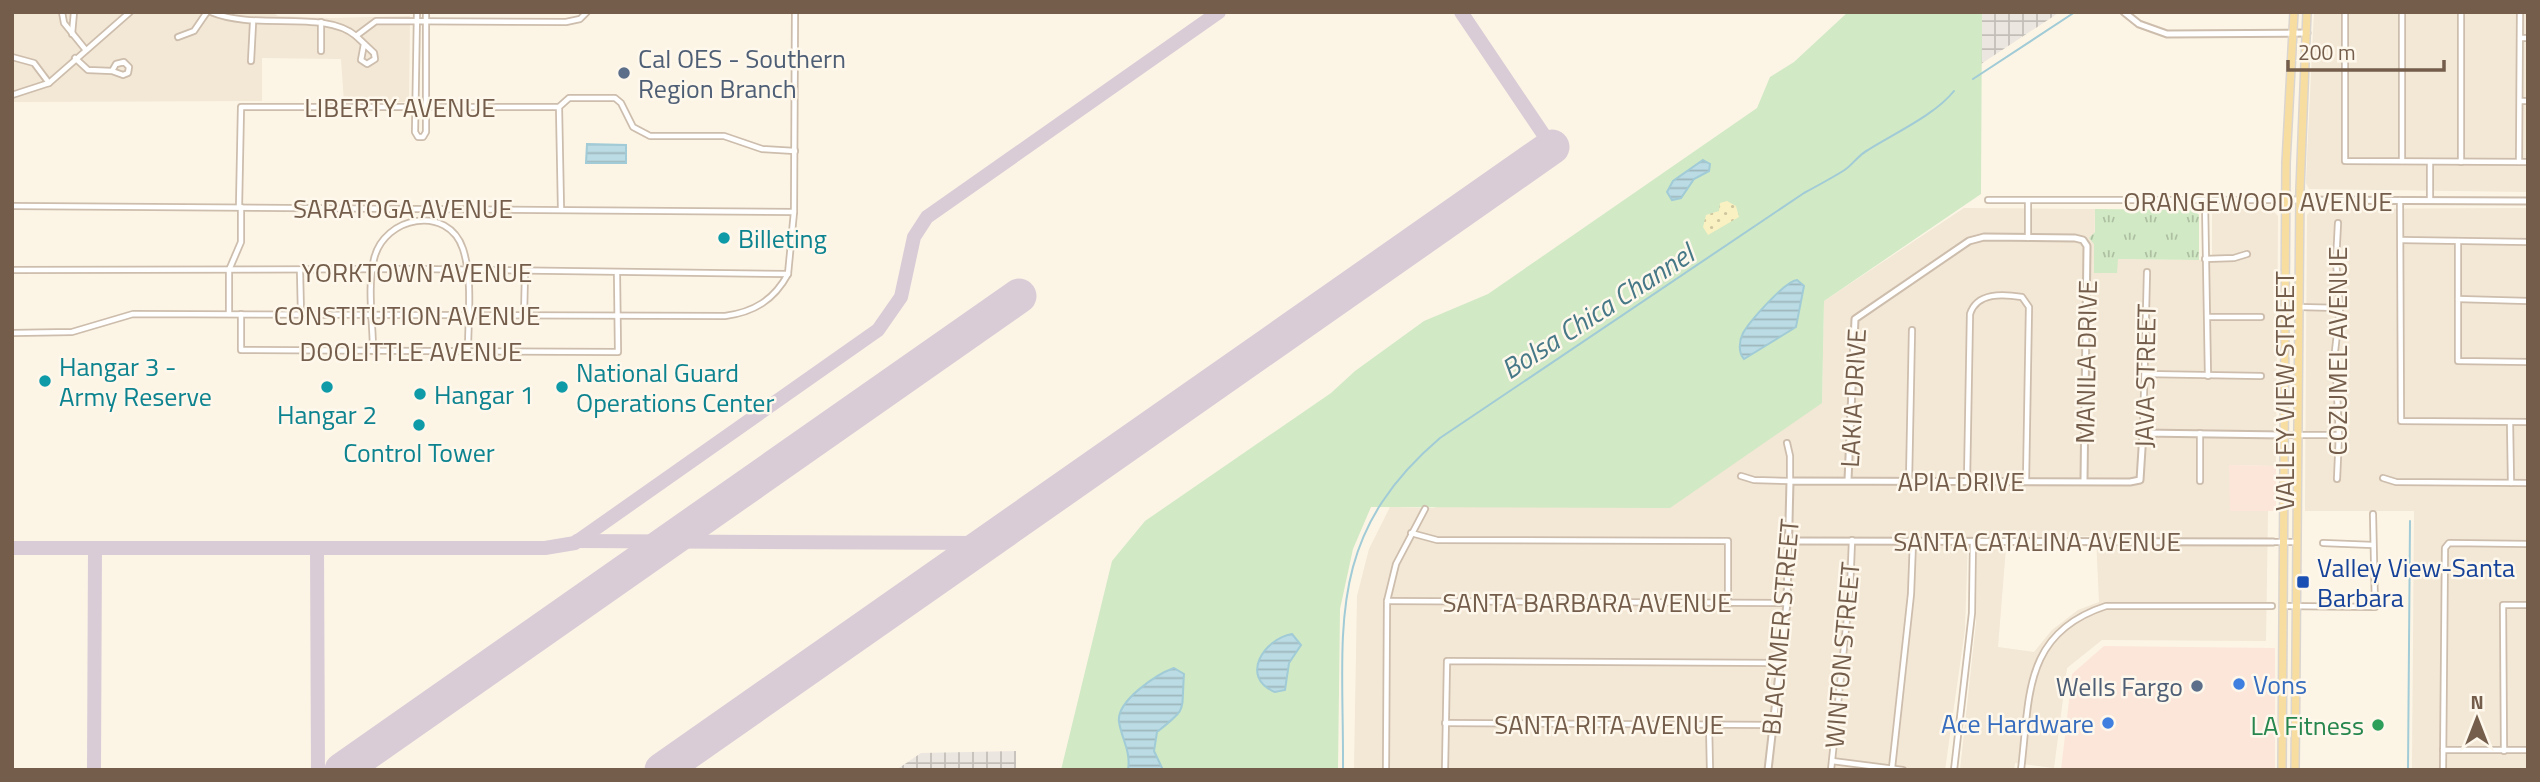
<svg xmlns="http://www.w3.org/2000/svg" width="2540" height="782" viewBox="0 0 2540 782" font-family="'Titillium Web',sans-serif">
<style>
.residential{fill:#f3e7d5}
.commercial{fill:#fce6da}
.industrial{fill:url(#industrial-grid)}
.grass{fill:#d1e9c5}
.sand{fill:url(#sand-dots)}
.park{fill:url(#park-tufts)}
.water{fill:url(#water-rules);stroke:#a1cbd6;stroke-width:2}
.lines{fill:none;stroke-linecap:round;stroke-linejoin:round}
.stream{stroke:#a1cbd6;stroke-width:2}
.taxiway{stroke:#daccd6;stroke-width:14}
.runway{stroke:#daccd6;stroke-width:35}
.minor-casing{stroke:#cdbdac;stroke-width:8}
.tertiary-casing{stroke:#cdbdac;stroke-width:9}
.primary-casing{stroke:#dbd5d0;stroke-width:10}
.minor{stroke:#fff;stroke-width:4.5}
.tertiary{stroke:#fff;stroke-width:5}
.primary{stroke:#f8dda0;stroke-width:7}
.service-dot{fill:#5c6f8a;stroke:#fef8ec;stroke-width:2.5}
.culture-dot{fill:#0f9aa8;stroke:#fef8ec;stroke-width:2.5}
.transit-dot{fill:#1a4fb4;stroke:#fef8ec;stroke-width:2.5}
.shop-dot{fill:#3f7fe0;stroke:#fef8ec;stroke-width:2.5}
.leisure-dot{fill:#2e9e5b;stroke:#fef8ec;stroke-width:2.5}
.labels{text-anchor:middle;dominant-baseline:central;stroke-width:5;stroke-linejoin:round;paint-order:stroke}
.service-label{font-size:26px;fill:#4e5e75;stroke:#fef8ec;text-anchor:start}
.street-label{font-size:26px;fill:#745d4b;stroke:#fef8ec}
.culture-label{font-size:26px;fill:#0d838f;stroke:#fef8ec;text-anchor:start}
.transit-label{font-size:26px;fill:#164399;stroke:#fef8ec;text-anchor:start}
.shop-label{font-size:26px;fill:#366cbe;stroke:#fef8ec;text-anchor:start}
.leisure-label{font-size:26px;fill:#27864d;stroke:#fef8ec;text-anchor:end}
.water-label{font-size:28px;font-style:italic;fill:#467887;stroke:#fef8ec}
</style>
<defs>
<pattern id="industrial-grid" width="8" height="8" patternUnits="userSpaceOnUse" patternTransform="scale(1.75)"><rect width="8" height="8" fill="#ece6e0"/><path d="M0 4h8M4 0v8" fill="none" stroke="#c4beb8"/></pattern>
<pattern id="sand-dots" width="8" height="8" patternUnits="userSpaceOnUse" patternTransform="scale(1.75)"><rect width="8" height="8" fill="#faf1c2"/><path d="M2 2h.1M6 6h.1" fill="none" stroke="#cfc6a0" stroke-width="1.8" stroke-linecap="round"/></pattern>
<pattern id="park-tufts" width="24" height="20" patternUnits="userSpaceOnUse" patternTransform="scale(1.75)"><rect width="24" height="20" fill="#d1e9c5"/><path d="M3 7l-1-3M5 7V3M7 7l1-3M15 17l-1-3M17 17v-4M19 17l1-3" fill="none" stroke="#aec0a2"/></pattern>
<pattern id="water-rules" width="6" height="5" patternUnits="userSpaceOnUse" patternTransform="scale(1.75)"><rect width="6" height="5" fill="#bbdce5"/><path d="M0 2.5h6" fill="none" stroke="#9db6bc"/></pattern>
</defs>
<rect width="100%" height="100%" fill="#fcf5e6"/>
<g class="residential">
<polygon points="12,12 272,12 278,16 332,18 410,16 409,102 344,102 341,59 262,58 262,101 12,102"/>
<polygon points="2314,12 2528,12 2528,192 2309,189 2306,183 2307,157"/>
<polygon points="1964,208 2095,209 2094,273 2117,259 2212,260 2212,213 2218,209 2271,209 2278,216 2276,466 2230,465 2230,511 2268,511 2266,641 2102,640 2067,668 2054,768 2015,763 2014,770 1960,770 1976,623 1977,547 2006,547 1998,647 2034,652 2052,630 2078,610 2099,602 2096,536 1968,538 1965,629 1945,770 1354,770 1357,596 1369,549 1390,507 1433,508 1822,403 1824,301"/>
<polygon points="2528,208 2528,770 2412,770 2414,511 2305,511 2307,215 2313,209"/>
</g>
<g class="commercial">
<polygon points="2229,465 2276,466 2276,511 2230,511"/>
<polygon points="2104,646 2275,648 2275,770 2061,770 2072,674"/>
</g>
<g class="industrial">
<polygon points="1982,12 2060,12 1981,64"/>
<polygon points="1016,751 1016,770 896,770 921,753"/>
</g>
<polygon class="grass" points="1848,12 1982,12 1981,194 1824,301 1822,403 1670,508 1371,507 1353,549 1340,609 1338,770 1061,770 1112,561 1145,521 1331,393 1355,371 1424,321 1488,294 1757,108 1770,77 1794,62"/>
<polygon class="sand" points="1727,201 1736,206 1739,217 1708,235 1703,227 1706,215 1719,211 1720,203"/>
<polygon class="park" points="2095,209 2195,210 2199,215 2199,260 2118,259 2117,273 2094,273 2094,244 2089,238 2095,232"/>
<g class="water">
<polygon points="587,144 626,145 626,163 586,163"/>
<polygon points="1703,160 1710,164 1709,171 1694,179 1681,198 1672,200 1667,192 1673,181"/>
<path d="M1797,280L1804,286L1796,327L1744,359C1738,352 1739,341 1743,333C1750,321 1785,281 1797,280Z"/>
<path d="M1292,634L1301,645L1289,663L1285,690L1275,692C1239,677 1264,639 1292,634Z"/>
<path d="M1174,668L1184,674C1181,714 1188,707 1157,732L1154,751L1163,770H1128C1131,751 1122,740 1119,722C1116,701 1157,674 1174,668Z"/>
</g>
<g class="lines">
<g class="stream">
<polyline points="1973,79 2075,12"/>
<path d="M1343,770C1344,631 1323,538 1440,438L1804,193C1817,186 1830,179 1843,171C1852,166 1858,155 1868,150C1893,134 1935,115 1954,91"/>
<polyline points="2408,770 2410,521"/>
</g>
<g class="taxiway">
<polyline points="1461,12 1552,147"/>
<polyline points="577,541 986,543"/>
<polyline points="12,548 545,548 575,543 878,330 901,297 914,237 927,217 1219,12"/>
<polyline points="317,548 318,770"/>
<polyline points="94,770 95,548"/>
</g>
<g class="runway">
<polyline points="342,770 1019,296"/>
<polyline points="662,770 1552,147"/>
</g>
<g class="minor-casing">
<g id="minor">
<polyline points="62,12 64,23 85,49"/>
<path d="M211,12C256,31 324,9 356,36L376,21L566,22L580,19L587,12"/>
<polyline points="417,12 415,132 418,137 423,137 426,132 426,12"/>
<polyline points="2345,12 2345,161 2528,162"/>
<polyline points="2402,12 2402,161"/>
<polyline points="2461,12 2461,162"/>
<polyline points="72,34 74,12"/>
<polyline points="356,36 374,53 375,59 367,64 361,60 364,44"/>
<polyline points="178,37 194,31 207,12"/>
<polyline points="2520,38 2528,38"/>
<polyline points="321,51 321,22"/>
<polyline points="12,57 34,63 49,83"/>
<polyline points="75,58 88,70 112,71 123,75 128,73 129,67 124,62 116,64 112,71"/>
<polyline points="251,61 253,23"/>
<polyline points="12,95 49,83 130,12"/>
<polyline points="2520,101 2528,101"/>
<polyline points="2519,162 2520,12"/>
<polyline points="1988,200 2286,200"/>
<polyline points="2400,200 2401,421 2528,422"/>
<polyline points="2430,200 2430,162"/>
<polyline points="2028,201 2028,238"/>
<polyline points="2205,202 2208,376"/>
<polyline points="12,206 794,212"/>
<polyline points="239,207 241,107 559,107"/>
<polyline points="561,209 559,107 569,98 615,98 621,103 633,127 650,136 724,136 762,149 795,151"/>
<polyline points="2401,240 2528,242"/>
<polyline points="2458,241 2458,361 2528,362"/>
<polyline points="2205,259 2234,258 2247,254"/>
<polyline points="12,270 420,269 788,274 794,212 795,12"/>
<polyline points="300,271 301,314"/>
<polyline points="2458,299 2528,301"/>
<polyline points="2299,307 2340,308"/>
<polyline points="229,314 229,270 241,242 241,207"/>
<polyline points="241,314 241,350 618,352 617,273"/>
<polyline points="524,316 525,273"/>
<polyline points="2209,317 2261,317"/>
<path d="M12,333L72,332L133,314L725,316C754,312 774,300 788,274"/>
<path d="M373,351C373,322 367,287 374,259C384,216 448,204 463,249C473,280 468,319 468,351"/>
<polyline points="2146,374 2261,376"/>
<polyline points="2510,422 2511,483"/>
<polyline points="2143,433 2147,272"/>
<polyline points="2284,435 2339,435"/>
<polyline points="1741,476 1754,480 1790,481 1790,456 1787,443"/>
<polyline points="2383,478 2396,482 2528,483"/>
<polyline points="2337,479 2339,435 2335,351 2340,308 2336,262 2338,223"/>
<polyline points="1909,481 1912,330"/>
<path d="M1967,481L1970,314C1977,292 2003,294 2022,297L2029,307L2026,481"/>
<polyline points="2200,481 2200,433"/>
<polyline points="1411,533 1437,540 1728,541 1728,603"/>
<polyline points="2273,542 2296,542"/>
<polyline points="2323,543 2373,545"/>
<polyline points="1387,601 1787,603"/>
<polyline points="2283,606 2375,607 2373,514"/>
<polyline points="1445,723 1773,725"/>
<polyline points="1709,724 1710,770"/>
<polyline points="2443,750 2528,750"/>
<polyline points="2504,751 2503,605 2528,605"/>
<polyline points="1832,761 1903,770"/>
<polyline points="1892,768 1911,594 1913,541"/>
<polyline points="1386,770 1387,601 1396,564 1425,509"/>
<polyline points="1445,770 1447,661 1780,663"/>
<polyline points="1831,770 1850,590 1852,540"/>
<polyline points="1954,770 1972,613 1973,541"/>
<path d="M2021,770C2030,696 2023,633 2106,606H2272"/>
<polyline points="2443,770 2445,548 2449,543 2528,544"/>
</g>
</g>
<g class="tertiary-casing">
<g id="tertiary">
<polyline points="2124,12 2139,24 2167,34 2307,33"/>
<polyline points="2286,200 2528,201"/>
<polyline points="1848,480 1855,319 1969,241 1984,237 2075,238 2083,240 2087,246 2084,481"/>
<polyline points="1790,541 2273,542"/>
<polyline points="1768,770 1787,603 1790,481 2130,482 2140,480 2143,433 2283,435"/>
</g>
</g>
<g class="primary-casing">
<g id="primary">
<polyline points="2282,770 2286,163 2294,12"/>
<polyline points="2295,770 2300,189 2307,12"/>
</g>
</g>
<use href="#minor" class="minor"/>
<use href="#tertiary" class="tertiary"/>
<use href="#primary" class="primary"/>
</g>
<g class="service-dot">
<circle cx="624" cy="73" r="7"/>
<circle cx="2197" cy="686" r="7"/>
</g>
<g class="culture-dot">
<circle cx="724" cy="238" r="7"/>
<circle cx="45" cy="381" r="7"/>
<circle cx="327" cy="387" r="7"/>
<circle cx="562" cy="387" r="7"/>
<circle cx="420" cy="394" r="7"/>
<circle cx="419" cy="425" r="7"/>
</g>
<rect class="transit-dot" x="2296" y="575" width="14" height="14" rx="3.5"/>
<g class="shop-dot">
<circle cx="2239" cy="684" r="7"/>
<circle cx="2108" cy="723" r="7"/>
</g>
<circle class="leisure-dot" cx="2378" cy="725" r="7"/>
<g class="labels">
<g class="service-label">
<text x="638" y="58">Cal OES - Southern<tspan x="638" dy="30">Region Branch</tspan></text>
<text x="2183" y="686" text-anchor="end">Wells Fargo</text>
</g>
<g class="street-label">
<text x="400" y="107">LIBERTY AVENUE</text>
<text x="2258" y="201">ORANGEWOOD AVENUE</text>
<text x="403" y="208">SARATOGA AVENUE</text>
<text x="417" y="272">YORKTOWN AVENUE</text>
<text x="407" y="315">CONSTITUTION AVENUE</text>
<text x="411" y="351">DOOLITTLE AVENUE</text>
<text transform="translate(2337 351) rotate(-90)">COZUMEL AVENUE</text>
<text transform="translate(2086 362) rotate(-89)">MANILA DRIVE</text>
<text transform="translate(2145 376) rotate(-89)">JAVA STREET</text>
<text transform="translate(2284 391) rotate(-90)">VALLEY VIEW STREET</text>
<text transform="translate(1853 398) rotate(-87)">LAKIA DRIVE</text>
<text x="1961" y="481">APIA DRIVE</text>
<text x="2037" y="541">SANTA CATALINA AVENUE</text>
<text x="1587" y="602">SANTA BARBARA AVENUE</text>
<text transform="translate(1780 627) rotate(-85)">BLACKMER STREET</text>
<text transform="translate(1842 655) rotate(-85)">WINTON STREET</text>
<text x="1609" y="724">SANTA RITA AVENUE</text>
</g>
<g class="culture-label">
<text x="738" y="238">Billeting</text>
<text x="59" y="366">Hangar 3 -<tspan x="59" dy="30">Army Reserve</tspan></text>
<text x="576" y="372">National Guard<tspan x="576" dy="30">Operations Center</tspan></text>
<text x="434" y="394">Hangar 1</text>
<text x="327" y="414" text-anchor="middle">Hangar 2</text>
<text x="419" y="452" text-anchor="middle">Control Tower</text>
</g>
<g class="transit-label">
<text x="2317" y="567">Valley View-Santa<tspan x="2317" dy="30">Barbara</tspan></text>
</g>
<g class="shop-label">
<text x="2253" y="684">Vons</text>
<text x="2094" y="723" text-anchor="end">Ace Hardware</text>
</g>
<g class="leisure-label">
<text x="2364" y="725">LA Fitness</text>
</g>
<g class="water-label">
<text transform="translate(1597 311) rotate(-33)">Bolsa Chica Channel</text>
</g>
</g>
<rect width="2540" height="782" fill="none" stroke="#745d4b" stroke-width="28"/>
<g transform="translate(2477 719)" stroke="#fef8ec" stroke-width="5" paint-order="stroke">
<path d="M0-5L12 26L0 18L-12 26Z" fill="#745d4b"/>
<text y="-10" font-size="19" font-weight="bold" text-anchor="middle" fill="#745d4b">N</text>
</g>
<path d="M2288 60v10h156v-10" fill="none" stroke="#745d4b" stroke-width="3.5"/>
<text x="2298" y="60" font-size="21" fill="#745d4b" stroke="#fef8ec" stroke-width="5" paint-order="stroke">200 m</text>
</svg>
